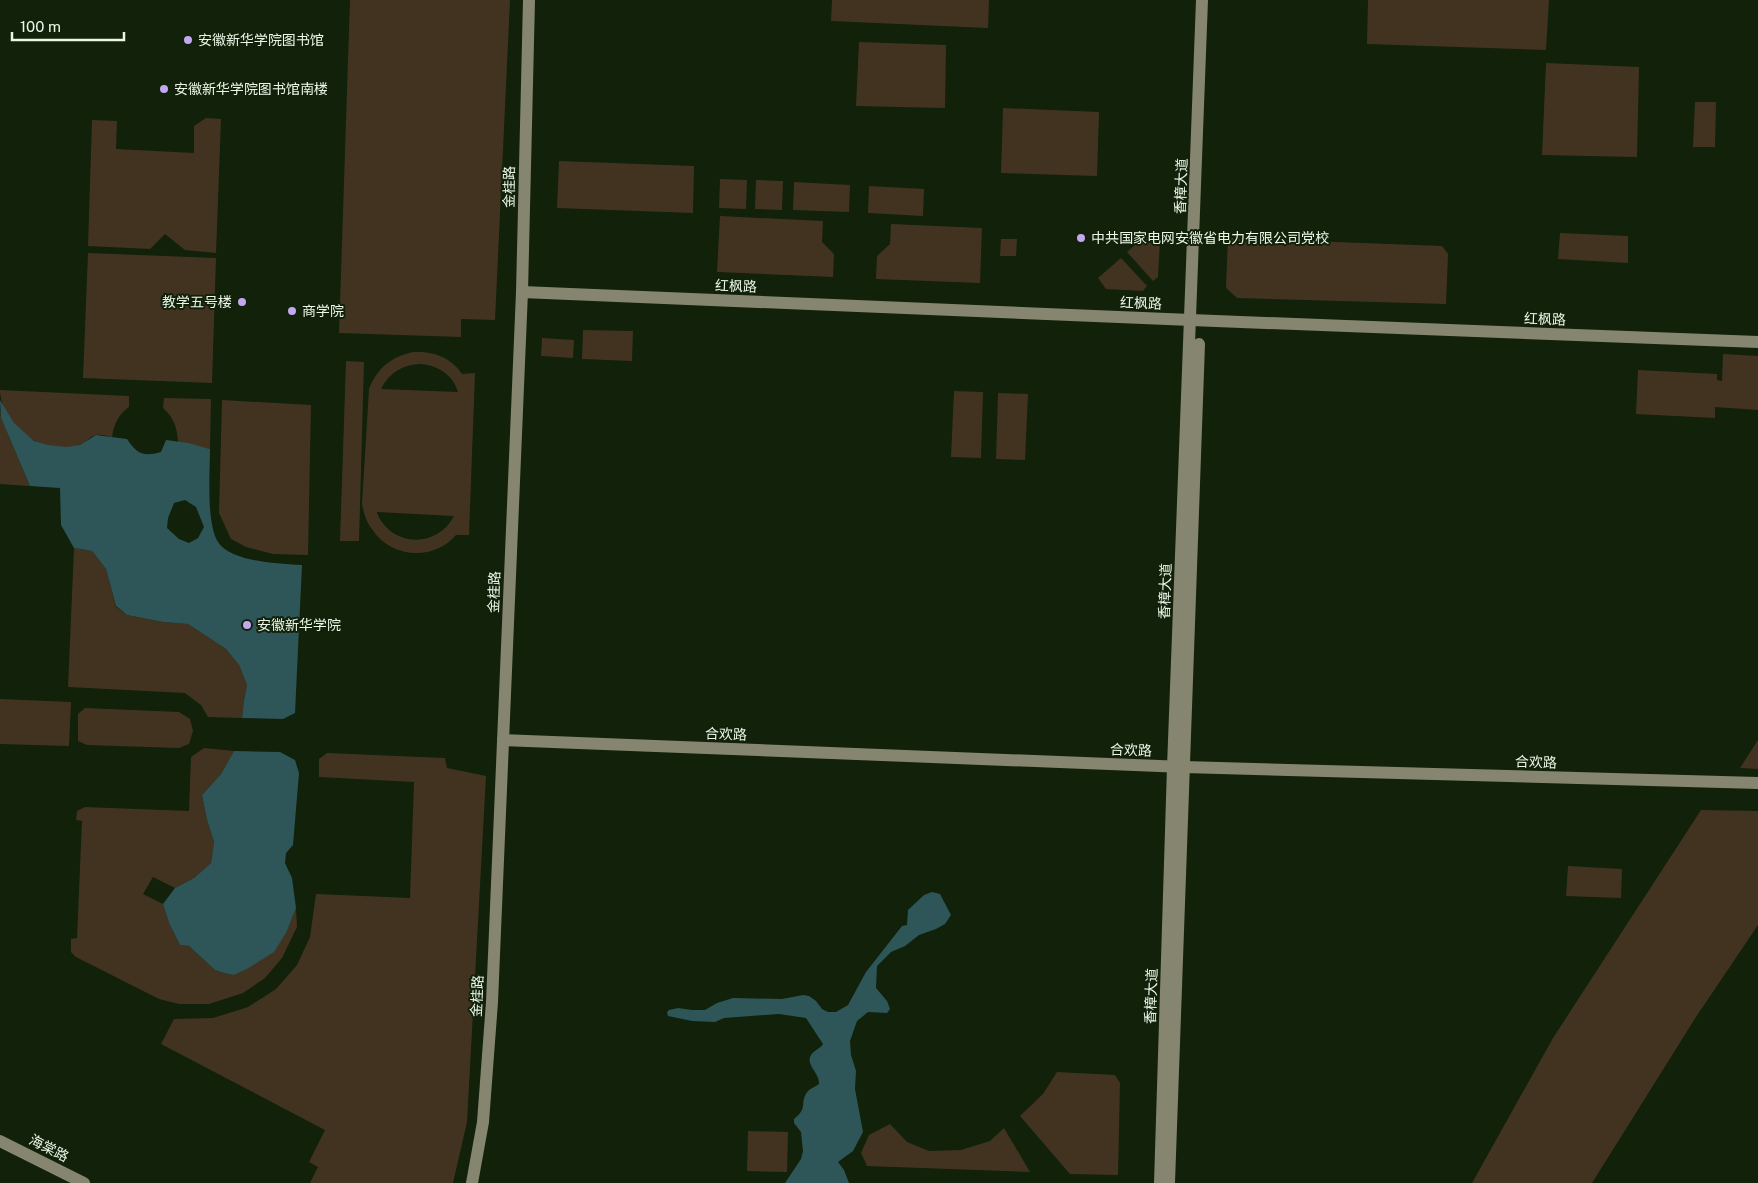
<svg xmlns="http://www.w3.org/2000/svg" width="1758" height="1183" viewBox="0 0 1758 1183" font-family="'Public Sans','Noto Sans SC',sans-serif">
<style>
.green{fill:#423320;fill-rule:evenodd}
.water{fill:#2e5659;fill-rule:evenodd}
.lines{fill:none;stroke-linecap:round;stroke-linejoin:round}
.secondary{stroke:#86856f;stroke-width:12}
.poi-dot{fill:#c4a7f1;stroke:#11210a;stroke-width:2}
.labels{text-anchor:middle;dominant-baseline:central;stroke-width:4;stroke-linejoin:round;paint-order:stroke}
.poi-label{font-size:14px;fill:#ebf6e7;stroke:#11210a;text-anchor:start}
.street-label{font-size:14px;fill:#ebf6e7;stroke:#11210a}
</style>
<rect width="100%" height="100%" fill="#11210a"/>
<g class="green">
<polygon points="350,0 510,0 495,320 461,319 461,337 339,333"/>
<polygon points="832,0 989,0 988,28 831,21"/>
<polygon points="1368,0 1549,0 1546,50 1367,44"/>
<polygon points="859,42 946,45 945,108 856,106"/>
<polygon points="1546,63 1639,67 1637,157 1542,155"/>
<polygon points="1695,102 1716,102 1715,147 1693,147"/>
<polygon points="1003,108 1099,112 1097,176 1001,173"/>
<polygon points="206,118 221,119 216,253 185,250 165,234 150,249 88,246 92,120 117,121 116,149 194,153 194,126"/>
<polygon points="559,161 694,166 693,213 557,208"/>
<polygon points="720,179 747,180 746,209 719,208"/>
<polygon points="756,180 783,181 782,210 755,209"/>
<polygon points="794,182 850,185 849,212 793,210"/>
<polygon points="869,186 924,189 923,216 868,213"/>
<polygon points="720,216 823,221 822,242 834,254 833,277 717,272"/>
<polygon points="891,224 982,228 980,283 876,279 877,256 890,244"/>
<polygon points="1150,232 1160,240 1158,277 1153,281 1127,252"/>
<polygon points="1560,233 1628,236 1628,263 1558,259"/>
<polygon points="1228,238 1442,246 1448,254 1446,304 1237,298 1226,288"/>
<polygon points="1001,239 1017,239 1016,256 1000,256"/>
<polygon points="88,253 216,258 212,383 83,378"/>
<polygon points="1121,258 1147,286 1143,291 1106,289 1098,278"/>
<polygon points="583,330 633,331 632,361 582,359"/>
<polygon points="542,338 574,340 573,358 541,356"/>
<path d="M414,352C433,351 451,357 462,374L475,373L469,535H456C434,561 391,559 372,529C366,522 364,513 362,504L369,389C377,368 392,356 414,352ZM421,364C439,366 453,375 458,392L381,389C389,373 403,364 421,364ZM377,513V512L454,516C437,549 391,547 377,513Z"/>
<polygon points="1723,354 1758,356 1758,410 1715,407 1715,418 1636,414 1638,370 1717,374 1717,380 1722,381"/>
<polygon points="346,361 364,362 359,541 340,541"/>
<path d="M0,390L129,396V407C118,415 114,424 112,437C107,436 100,434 96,435C90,436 85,443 80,445C67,449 44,447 33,440C17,430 0,410 0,390Z"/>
<polygon points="954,391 983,392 981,458 951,457"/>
<polygon points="998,393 1028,394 1025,460 996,459"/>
<path d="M164,398L211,399L210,449L178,442C177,427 174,418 163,408Z"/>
<polygon points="222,400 311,405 308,555 273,554 246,547 231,539 219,513"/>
<polygon points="0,409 1,418 30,486 0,484"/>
<polygon points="74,548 92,551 106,569 116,607 127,615 163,622 188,624 226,649 239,665 247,685 244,700 242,718 208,717 201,705 185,693 68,687"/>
<polygon points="0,699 71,702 69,746 0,744"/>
<polygon points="85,708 179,712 190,719 193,731 189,744 179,748 87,745 78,741 78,714"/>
<polygon points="1758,740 1758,769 1740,768"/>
<polygon points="204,748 234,751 221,774 202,795 207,820 214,842 211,863 194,878 175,888 153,877 143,894 163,904 169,923 180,945 189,946 215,970 224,973 234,975 245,970 287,931 296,908 297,927 282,958 265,978 243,993 209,1004 179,1004 159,999 76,957 71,952 71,939 77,938 82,821 76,820 77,811 85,807 189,811 191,757"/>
<polygon points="327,753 445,758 447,768 486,776 467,1122 453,1183 310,1183 318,1167 309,1162 325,1130 161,1044 174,1019 213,1018 248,1007 276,989 297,965 310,937 316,894 410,898 414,782 319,777 319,759"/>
<polygon points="1701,810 1758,811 1758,925 1696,1017 1592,1183 1472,1183 1553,1038"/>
<polygon points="1568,866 1622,869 1621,898 1566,896"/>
<polygon points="1057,1072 1115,1075 1120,1083 1118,1175 1070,1174 1020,1116 1043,1094"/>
<polygon points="890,1124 907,1142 929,1151 961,1150 990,1141 1004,1128 1030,1172 867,1166 861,1153 869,1135"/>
<polygon points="748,1131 788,1132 787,1172 747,1171"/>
</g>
<g class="water">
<path d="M0,400L14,423L34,441L48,445L66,447L80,445L96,435L127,439C137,454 143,457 161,452L166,440L188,443L210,449C210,473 206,523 218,542C230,562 281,564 302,565L295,713L283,719L242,718L244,700L247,685L239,665L226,649L188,624L163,622L127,615L116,606L106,569L92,551L74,548L61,525L60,488L30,486L1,418ZM185,500L196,507L204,527L198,538L189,543L179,539L167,528L168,518L174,503Z"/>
<polygon points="234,751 280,752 295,760 299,773 293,845 286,853 285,863 292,878 296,908 287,931 274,952 245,970 234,975 224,973 215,970 189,946 180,945 169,923 163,904 175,888 194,878 211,863 214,842 207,820 202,795 221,774"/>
<path d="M932,892L940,894L951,915L945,924L936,929L919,935L905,946L891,952L877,966L876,988L887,1001L890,1009L887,1013L868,1012L857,1021L850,1041L851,1055L856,1071L855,1089L863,1132L853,1151L838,1162L844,1170L849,1183H785L801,1159L803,1151L801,1132L794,1123V1119C808,1108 800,1104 806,1094C808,1089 815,1087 819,1084C820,1073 805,1065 811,1055C814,1050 820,1049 823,1044L806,1018L779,1014L724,1018L715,1022L692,1021L668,1016L667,1012L669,1010L678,1008L692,1010H705L717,1003L733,998L782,999L803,995L809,996L816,1001L822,1009L828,1012H836L848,1005L866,972L902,926L907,925L908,910L924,895Z"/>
</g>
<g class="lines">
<g class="secondary">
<polyline points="522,292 1191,320 1758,342"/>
<polyline points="503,740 1184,767 1758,783"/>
<polyline points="0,1141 84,1183"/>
<polyline points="472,1183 483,1122 492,1002 522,292 529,0"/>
<polyline points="1160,1183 1173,767 1202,0"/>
<polyline points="1169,1183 1199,344"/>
</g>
</g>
<g class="poi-dot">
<circle cx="188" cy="40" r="5"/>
<circle cx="164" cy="89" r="5"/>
<circle cx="1081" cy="238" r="5"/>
<circle cx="242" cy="302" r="5"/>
<circle cx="292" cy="311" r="5"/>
<circle cx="247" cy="625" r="5"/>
</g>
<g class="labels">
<g class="poi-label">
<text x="198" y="40">安徽新华学院图书馆</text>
<text x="174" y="89">安徽新华学院图书馆南楼</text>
<text x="1091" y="238">中共国家电网安徽省电力有限公司党校</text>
<text x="232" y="302" text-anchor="end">教学五号楼</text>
<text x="302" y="311">商学院</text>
<text x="257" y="625">安徽新华学院</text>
</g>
<g class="street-label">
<text transform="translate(1181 186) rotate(-88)">香樟大道</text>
<text transform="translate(509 187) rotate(-89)">金桂路</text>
<text transform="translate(736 286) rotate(2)">红枫路</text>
<text transform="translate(1141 303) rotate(2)">红枫路</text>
<text transform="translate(1545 319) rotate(2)">红枫路</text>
<text transform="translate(1165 591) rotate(-88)">香樟大道</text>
<text transform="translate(494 592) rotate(-88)">金桂路</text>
<text transform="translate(726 734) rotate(2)">合欢路</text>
<text transform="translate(1131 750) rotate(2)">合欢路</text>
<text transform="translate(1536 762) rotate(2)">合欢路</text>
<text transform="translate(477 996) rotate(-87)">金桂路</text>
<text transform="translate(1151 996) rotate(-88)">香樟大道</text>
<text transform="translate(49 1148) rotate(27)">海棠路</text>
</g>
</g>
<path d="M12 32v8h112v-8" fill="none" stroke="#ebf6e7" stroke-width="2.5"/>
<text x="20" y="32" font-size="15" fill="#ebf6e7" stroke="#11210a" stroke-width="4" paint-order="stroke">100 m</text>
</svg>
